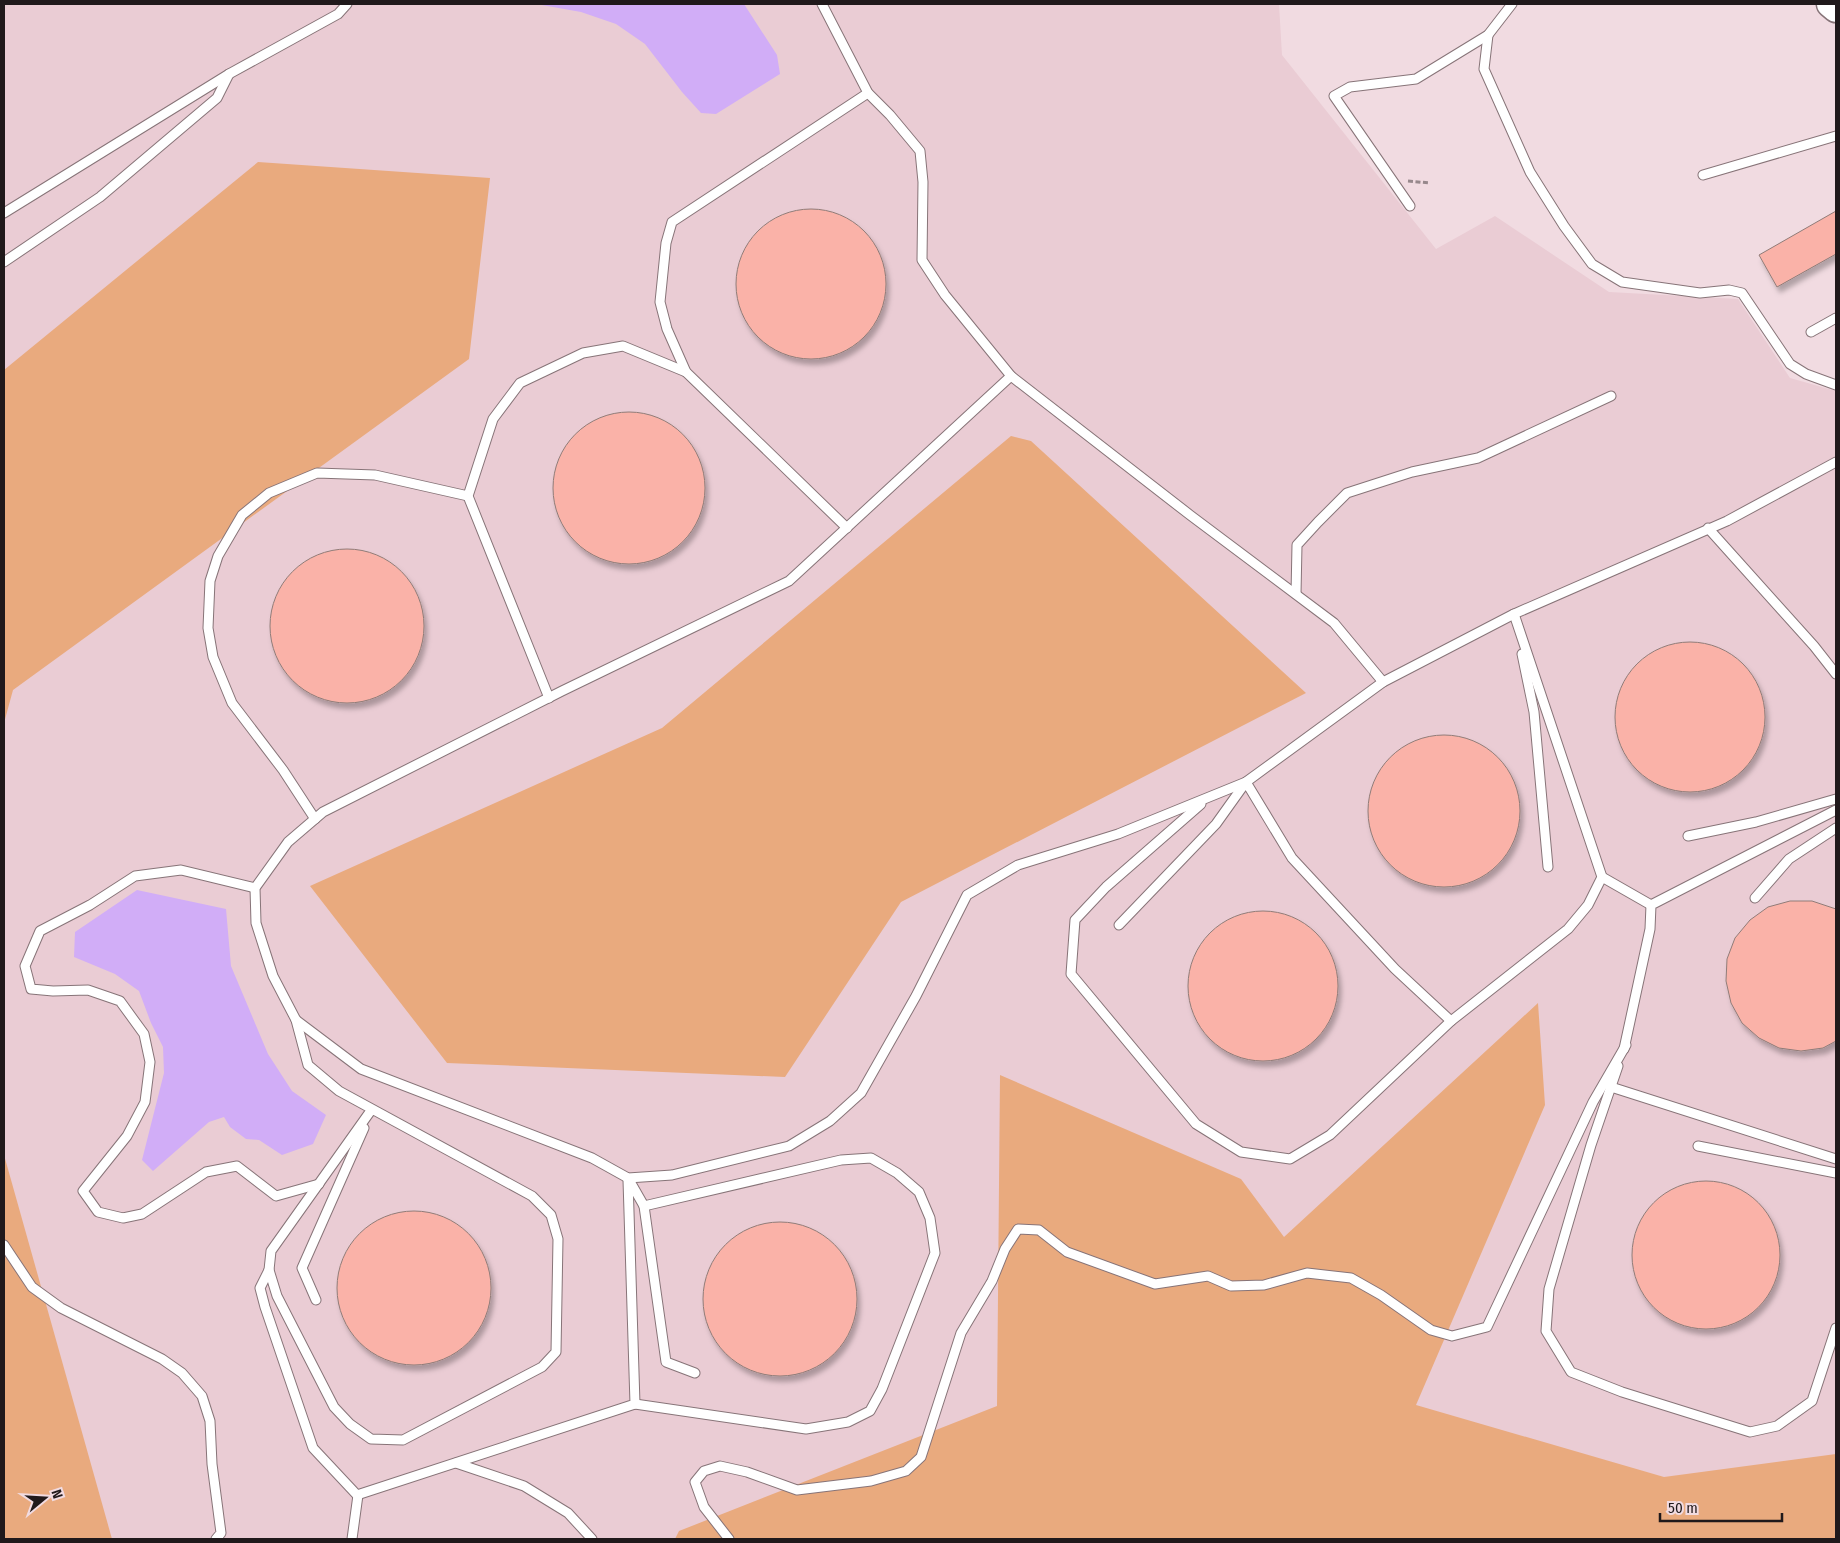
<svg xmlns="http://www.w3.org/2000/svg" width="1840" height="1543" viewBox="0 0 1840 1543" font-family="'Fira Sans Condensed',sans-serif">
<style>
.built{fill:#eaccd4}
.green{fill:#e9aa7e}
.water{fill:#d1adf7}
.building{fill:#fab2a8;stroke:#907c78;filter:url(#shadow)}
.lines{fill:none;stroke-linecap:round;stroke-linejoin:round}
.service-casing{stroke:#877478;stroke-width:11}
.primary-casing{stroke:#877478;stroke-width:29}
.path{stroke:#97888c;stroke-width:3;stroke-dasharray:5 2.5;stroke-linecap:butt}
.service{stroke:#fff;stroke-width:9}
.primary{stroke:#fff;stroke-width:26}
</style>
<defs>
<filter id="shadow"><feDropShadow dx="3" dy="5.5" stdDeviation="2.5" flood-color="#0004"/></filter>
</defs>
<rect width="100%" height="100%" fill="#f1dbe1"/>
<polygon class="built" points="4,4 1279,4 1282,55 1436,249 1495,216 1609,292 1738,299 1790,378 1836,391 1836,1539 4,1539"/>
<g class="green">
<polygon points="258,162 490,178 469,359 13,690 4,723 4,370"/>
<polygon points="1011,436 1031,441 1306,693 901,902 785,1077 447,1063 310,886 662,728"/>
<polygon points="1538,1003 1545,1105 1416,1405 1664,1477 1836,1454 1836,1539 675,1539 679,1531 997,1406 1000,1075 1241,1179 1284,1237"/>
<polygon points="4,1155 112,1539 4,1539"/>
</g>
<g class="water">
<polygon points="536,4 744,4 777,55 780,74 716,114 701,113 682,92 645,44 616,24 581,12"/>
<polygon points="137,890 226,909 231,966 268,1054 292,1091 326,1115 313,1144 282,1155 259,1140 246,1139 230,1127 224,1117 209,1122 153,1171 142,1160 164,1073 163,1047 151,1023 139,991 115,974 74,957 75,932"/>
</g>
<g class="building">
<circle cx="811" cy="284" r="75"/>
<polygon points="1836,211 1836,254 1777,287 1759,255"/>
<circle cx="629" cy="488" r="76"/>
<circle cx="347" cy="626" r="77"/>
<circle cx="1690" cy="717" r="75"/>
<circle cx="1444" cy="811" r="76"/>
<polygon points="1790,901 1812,901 1836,909 1836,1041 1823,1048 1801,1051 1779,1048 1759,1038 1742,1023 1731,1003 1726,981 1727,959 1735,938 1750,920 1768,907"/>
<circle cx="1263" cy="986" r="75"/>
<circle cx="1706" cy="1255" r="74"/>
<circle cx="414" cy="1288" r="77"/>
<circle cx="780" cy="1299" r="77"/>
</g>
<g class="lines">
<g class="service-casing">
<g id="service">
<polyline points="822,4 868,93 890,115 920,151 923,182 922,260 945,295 1011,376 789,581 562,691 323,812 288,842 255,888 256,923 273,976 296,1020 361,1069 592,1158 628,1178 672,1175 789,1146 830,1121 861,1093 916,996 967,895 1018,865 1118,834 1246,782 1383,682 1514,614 1727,521 1836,462"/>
<polyline points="1488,35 1484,69 1530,172 1564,226 1592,264 1622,282 1700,293 1729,290 1742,293 1790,364 1806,374 1836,385"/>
<polyline points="1703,175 1836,136"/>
<polyline points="1410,206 1334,96 1350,87 1416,79 1488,35 1512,4"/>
<polyline points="4,213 229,74 338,14 347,4"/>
<polyline points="4,262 100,197 217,98 229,74"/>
<polyline points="1811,332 1836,318"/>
<polyline points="1011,376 1190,515 1334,623 1383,682"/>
<polyline points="847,528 686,372 667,329 660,302 666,243 672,222 868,93"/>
<polyline points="1708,528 1814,646 1836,674"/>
<polyline points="1296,594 1297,545 1318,522 1347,493 1412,472 1478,458 1611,396"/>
<polyline points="1522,654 1534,712 1548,867"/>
<polyline points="549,698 468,496 493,419 520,383 583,353 623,346 686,372"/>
<polyline points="1201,804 1106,887 1075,920 1071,974 1196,1124 1241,1152 1290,1159 1330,1135 1451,1021 1568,929 1588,905 1602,877 1514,614"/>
<polyline points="315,819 283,770 232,703 213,657 208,628 210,581 218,556 242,515 269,493 317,473 375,475 468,496"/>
<polyline points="1688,836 1756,822 1836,799"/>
<polyline points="1602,877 1651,905"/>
<polyline points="255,888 181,870 135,876 90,905 40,931 25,966 31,989 53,991 88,990 120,1001 144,1034 150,1062 145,1102 127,1136 83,1191 98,1212 123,1218 142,1214 206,1172 237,1166 276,1196 319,1184"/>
<polyline points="1755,898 1789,859 1836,828"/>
<polyline points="1119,925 1216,824 1246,782 1292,858 1395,969 1451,1021"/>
<polyline points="296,1020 308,1065 339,1091 532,1196 551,1215 558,1239 556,1352 542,1367 403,1440 371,1439 350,1424 334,1407 277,1296 269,1270 271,1251 372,1109"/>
<polyline points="1624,1049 1650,929 1651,905 1836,810"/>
<polyline points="1618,1066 1591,1145 1549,1289 1546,1331 1571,1372 1622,1392 1750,1432 1777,1426 1812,1401 1836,1328"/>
<polyline points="1611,1087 1836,1159"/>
<polyline points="1698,1146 1836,1173"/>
<polyline points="628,1178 644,1206 841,1160 871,1158 897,1173 919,1192 930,1218 935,1253 882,1389 870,1411 848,1422 806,1429 635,1404"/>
<polyline points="644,1206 666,1362 695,1373"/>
<polyline points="4,1245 32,1287 61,1308 162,1359 182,1373 202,1396 210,1421 212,1464 221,1533 216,1539"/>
<polyline points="269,1270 260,1288 265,1307 313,1448 357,1495 635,1404 628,1180"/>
<polyline points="316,1300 302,1268 364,1128"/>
<polyline points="456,1463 524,1486 568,1513 592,1539"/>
<polyline points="352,1539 358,1495"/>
<polyline points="729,1539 704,1507 695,1482 704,1471 720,1466 747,1472 797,1490 871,1481 906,1471 921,1457 961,1333 992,1281 1005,1249 1018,1229 1039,1230 1067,1252 1155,1284 1208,1276 1231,1286 1264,1285 1307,1273 1351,1278 1381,1295 1431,1330 1452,1336 1487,1327 1593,1102 1626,1045"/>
</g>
</g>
<g class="primary-casing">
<polyline id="primary" points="1830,4 1836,9"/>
</g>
<polyline class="path" points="1408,181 1430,183"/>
<use href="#service" class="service"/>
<use href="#primary" class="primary"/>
</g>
<rect width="1840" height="1543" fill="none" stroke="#20191b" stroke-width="10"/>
<g transform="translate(45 1498) rotate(72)" stroke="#f1dbe1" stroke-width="4" paint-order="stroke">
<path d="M0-4L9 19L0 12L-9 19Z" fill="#20191b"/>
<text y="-8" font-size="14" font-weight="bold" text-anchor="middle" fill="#20191b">N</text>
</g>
<path d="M1660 1513v8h122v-8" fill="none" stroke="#20191b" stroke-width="2.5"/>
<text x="1668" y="1513" font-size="15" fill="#20191b" stroke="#f1dbe1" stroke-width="4" paint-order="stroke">50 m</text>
</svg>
